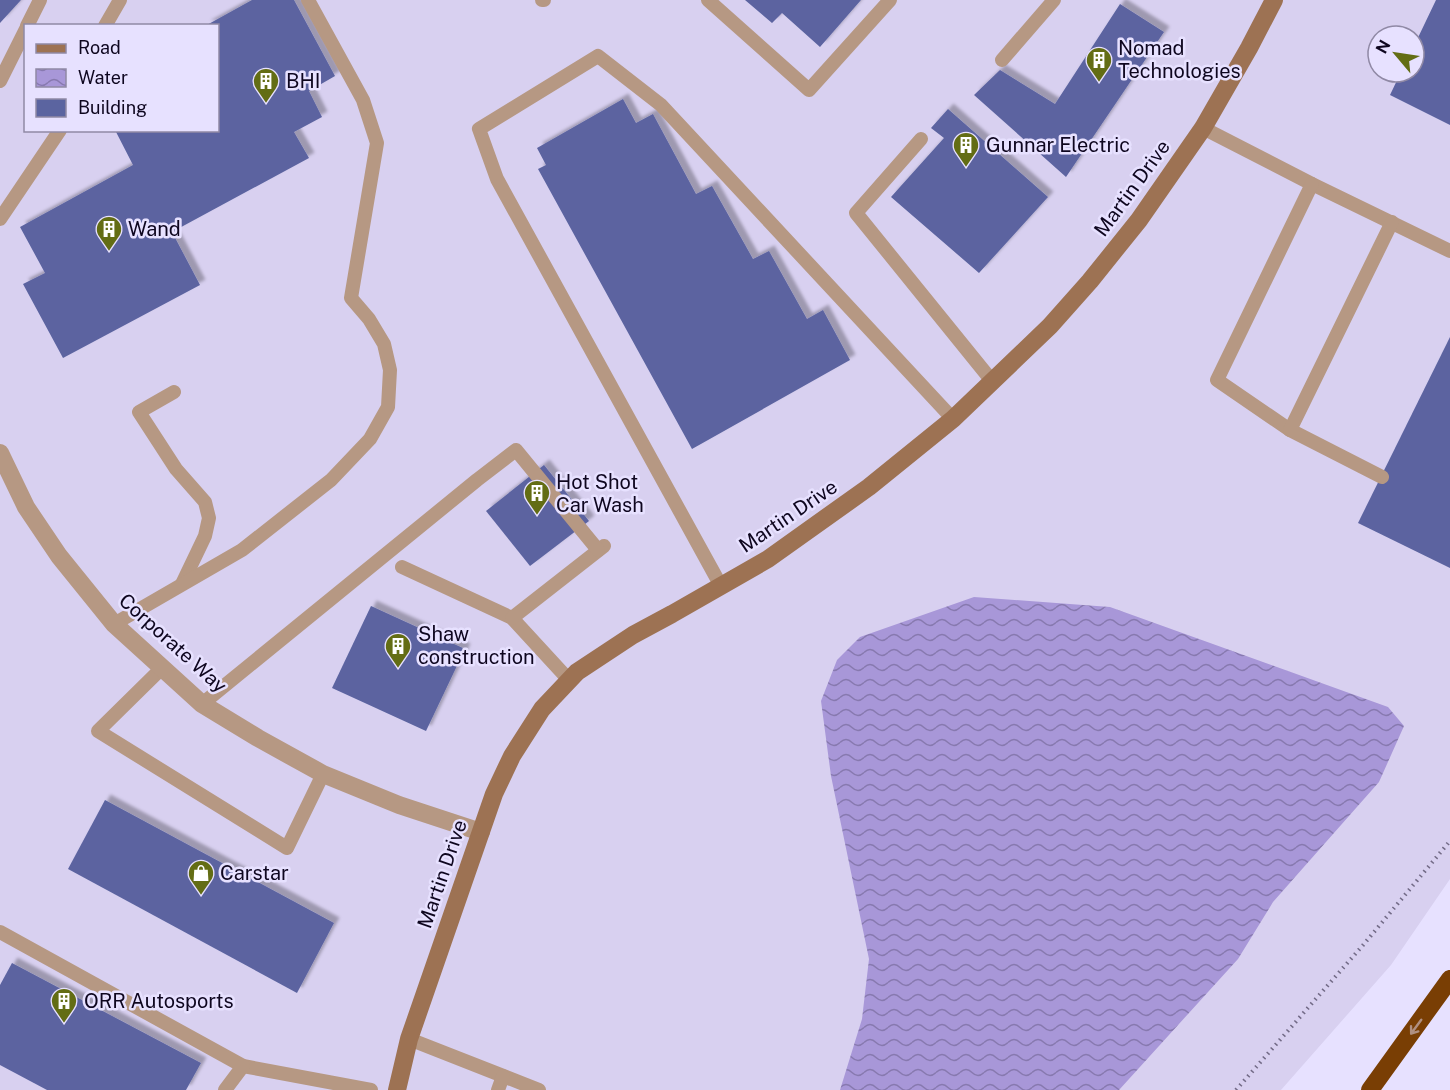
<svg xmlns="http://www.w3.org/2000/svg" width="1450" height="1090" viewBox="0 0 1450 1090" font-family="'Public Sans',sans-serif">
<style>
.built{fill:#d8d0f0;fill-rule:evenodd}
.water{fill:url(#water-waves)}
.building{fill:#5b64a0;filter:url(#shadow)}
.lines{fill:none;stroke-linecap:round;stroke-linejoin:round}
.path{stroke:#726a86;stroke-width:4;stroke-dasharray:1.5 4.5;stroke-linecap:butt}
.lane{stroke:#b69883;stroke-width:14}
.street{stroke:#b69883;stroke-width:18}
.secondary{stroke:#9d7253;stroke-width:18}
.highway{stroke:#793e04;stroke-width:18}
.oneway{stroke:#b09082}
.labels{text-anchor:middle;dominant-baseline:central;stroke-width:5;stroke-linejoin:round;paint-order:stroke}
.poi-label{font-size:20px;fill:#0e061f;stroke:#e7e1ff;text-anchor:start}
.street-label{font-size:20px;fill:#0e061f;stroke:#e7e1ff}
</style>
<defs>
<pattern id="water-waves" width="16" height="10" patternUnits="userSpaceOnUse" patternTransform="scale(1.5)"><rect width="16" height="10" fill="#a897d8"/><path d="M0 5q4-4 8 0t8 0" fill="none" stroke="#8779af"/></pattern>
<filter id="shadow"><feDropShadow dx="5.5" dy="-5.5" stdDeviation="1.5" flood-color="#0004"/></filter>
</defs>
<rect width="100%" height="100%" fill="#e7e1ff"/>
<path class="built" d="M0,0H1450V879L1391,965L1281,1090H0ZM26,26H218V130H26ZM1378,36H1414V72H1378Z"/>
<polygon class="water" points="974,597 1110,607 1388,707 1404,726 1379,782 1273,902 1238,959 1119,1090 840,1090 862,1019 869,959 831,776 821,701 837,660 860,637"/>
<g class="building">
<polygon points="0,0 21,0 0,23"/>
<polygon points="252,0 294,0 335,76 309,91 322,117 294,132 309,158 172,232 200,285 63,358 23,284 45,273 20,227 133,165 115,130 218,130 218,26 205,26"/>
<polygon points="745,0 861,0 820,47 782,13 772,23"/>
<polygon points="1436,0 1450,0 1450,125 1390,95 1401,72 1414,72 1414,46"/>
<polygon points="1120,4 1164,32 1066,177 974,95 1000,70 1055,104"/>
<polygon points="623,99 636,123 653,114 696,194 712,186 753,259 769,251 807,319 823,310 850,360 692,449 538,169 546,165 537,148"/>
<polygon points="948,109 1048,197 979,273 891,197 944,138 931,128"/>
<polygon points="1450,337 1450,568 1358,523"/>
<polygon points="544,465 589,521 530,566 486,511"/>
<polygon points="371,606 465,649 426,731 332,688"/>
<polygon points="105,800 334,923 297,993 68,869"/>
<polygon points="12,963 201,1063 186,1090 47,1090 0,1065 0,985"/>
</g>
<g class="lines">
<polyline class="path" points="1236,1090 1364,944 1450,841"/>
<g class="lane">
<polyline points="542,0 544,0"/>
<polyline points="708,0 809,90 890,0"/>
<polyline points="27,26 40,0"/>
<polyline points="105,26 120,0"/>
<polyline points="1002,60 1054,0"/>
<polyline points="0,81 26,29"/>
<polyline points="1203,128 1312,184 1450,251"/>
<polyline points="921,139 856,213 992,381"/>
<polyline points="0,219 60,130"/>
<polyline points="174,392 139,412 176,469 205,502 209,518 205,536 182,584"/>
<polyline points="1290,430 1217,380 1312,184"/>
<polyline points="1382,477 1290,430 1392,222"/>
<polyline points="402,567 512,618 569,680"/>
<polyline points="721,586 497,179 479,129 598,56 661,105 953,419"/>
<polyline points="512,618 604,546"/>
<polyline points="114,624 242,550 331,480 370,439 388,407 390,370 384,344 369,319 351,298 377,143 363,100 308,0"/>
<polyline points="162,668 98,731 287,848 323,774"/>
<polyline points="202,704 477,480 516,450 598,550"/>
<polyline points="0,932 243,1066 371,1090"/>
<polyline points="409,1039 539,1090"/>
<polyline points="225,1090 243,1066"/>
<polyline points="498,1090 503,1076"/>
</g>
<polyline class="street" points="0,453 26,507 59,556 114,624 202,704 258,738 323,774 399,805 481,832"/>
<polyline class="secondary" points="397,1090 409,1039 494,794 512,756 542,709 577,672 633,635 672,614 768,559 869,487 953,419 1050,326 1090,281 1139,220 1203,128 1249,48 1274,0"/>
<polyline class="highway" points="1370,1090 1450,979"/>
</g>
<defs><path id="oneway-shaft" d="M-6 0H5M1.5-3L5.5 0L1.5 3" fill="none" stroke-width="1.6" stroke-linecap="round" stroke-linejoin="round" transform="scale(1.5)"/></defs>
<use class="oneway" href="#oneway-shaft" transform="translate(1416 1027) rotate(126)"/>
<defs>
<g id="building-pin" transform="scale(1.35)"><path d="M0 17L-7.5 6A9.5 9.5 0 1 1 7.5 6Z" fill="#636d14" stroke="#e7e1ff"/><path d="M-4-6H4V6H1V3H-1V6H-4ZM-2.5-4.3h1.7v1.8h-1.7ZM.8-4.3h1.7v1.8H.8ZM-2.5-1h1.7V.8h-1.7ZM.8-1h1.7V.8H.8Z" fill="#fff"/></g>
<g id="shop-pin" transform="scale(1.35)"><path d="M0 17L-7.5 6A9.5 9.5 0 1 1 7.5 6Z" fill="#636d14" stroke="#e7e1ff"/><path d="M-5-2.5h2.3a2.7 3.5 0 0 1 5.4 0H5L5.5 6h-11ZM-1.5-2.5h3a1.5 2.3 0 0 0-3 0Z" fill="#fff"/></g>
</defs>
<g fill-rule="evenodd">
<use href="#building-pin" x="1099" y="60"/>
<use href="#building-pin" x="266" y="81"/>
<use href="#building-pin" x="966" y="145"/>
<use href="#building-pin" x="109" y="229"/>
<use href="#building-pin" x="537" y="493"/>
<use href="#building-pin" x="398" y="646"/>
<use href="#shop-pin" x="201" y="873"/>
<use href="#building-pin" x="64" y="1001"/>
</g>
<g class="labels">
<g class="poi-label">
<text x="1118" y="48">Nomad<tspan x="1118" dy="23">Technologies</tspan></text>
<text x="286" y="81">BHI</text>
<text x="986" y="145">Gunnar Electric</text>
<text x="128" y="229">Wand</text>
<text x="556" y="482">Hot Shot<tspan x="556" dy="23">Car Wash</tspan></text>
<text x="418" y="634">Shaw<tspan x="418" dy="23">construction</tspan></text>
<text x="220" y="873">Carstar</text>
<text x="84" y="1001">ORR Autosports</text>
</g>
<g class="street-label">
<text transform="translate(1132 188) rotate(-54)">Martin Drive</text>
<text transform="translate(788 516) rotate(-34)">Martin Drive</text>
<text transform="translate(173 643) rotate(42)">Corporate Way</text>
<text transform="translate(442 874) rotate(-71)">Martin Drive</text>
</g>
</g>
<rect x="24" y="24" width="195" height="108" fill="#e7e1ff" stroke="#9089a5" stroke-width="1.5"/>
<rect x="36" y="44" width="30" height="9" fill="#9d7253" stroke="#9089a5" stroke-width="1.5"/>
<text x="78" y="54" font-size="18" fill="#0e061f">Road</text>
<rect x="36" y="69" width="30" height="18" fill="url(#water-waves)" stroke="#9089a5" stroke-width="1.5"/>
<text x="78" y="84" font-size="18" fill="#0e061f">Water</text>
<rect x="36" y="99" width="30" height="18" fill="#5b64a0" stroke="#9089a5" stroke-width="1.5"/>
<text x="78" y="114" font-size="18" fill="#0e061f">Building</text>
<g transform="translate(1396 54) rotate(299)"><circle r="28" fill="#e7e1ff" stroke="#9089a5" stroke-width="1.5"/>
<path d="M0-4.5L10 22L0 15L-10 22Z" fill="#636d14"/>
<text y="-9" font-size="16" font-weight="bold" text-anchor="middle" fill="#0e061f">N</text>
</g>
</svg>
